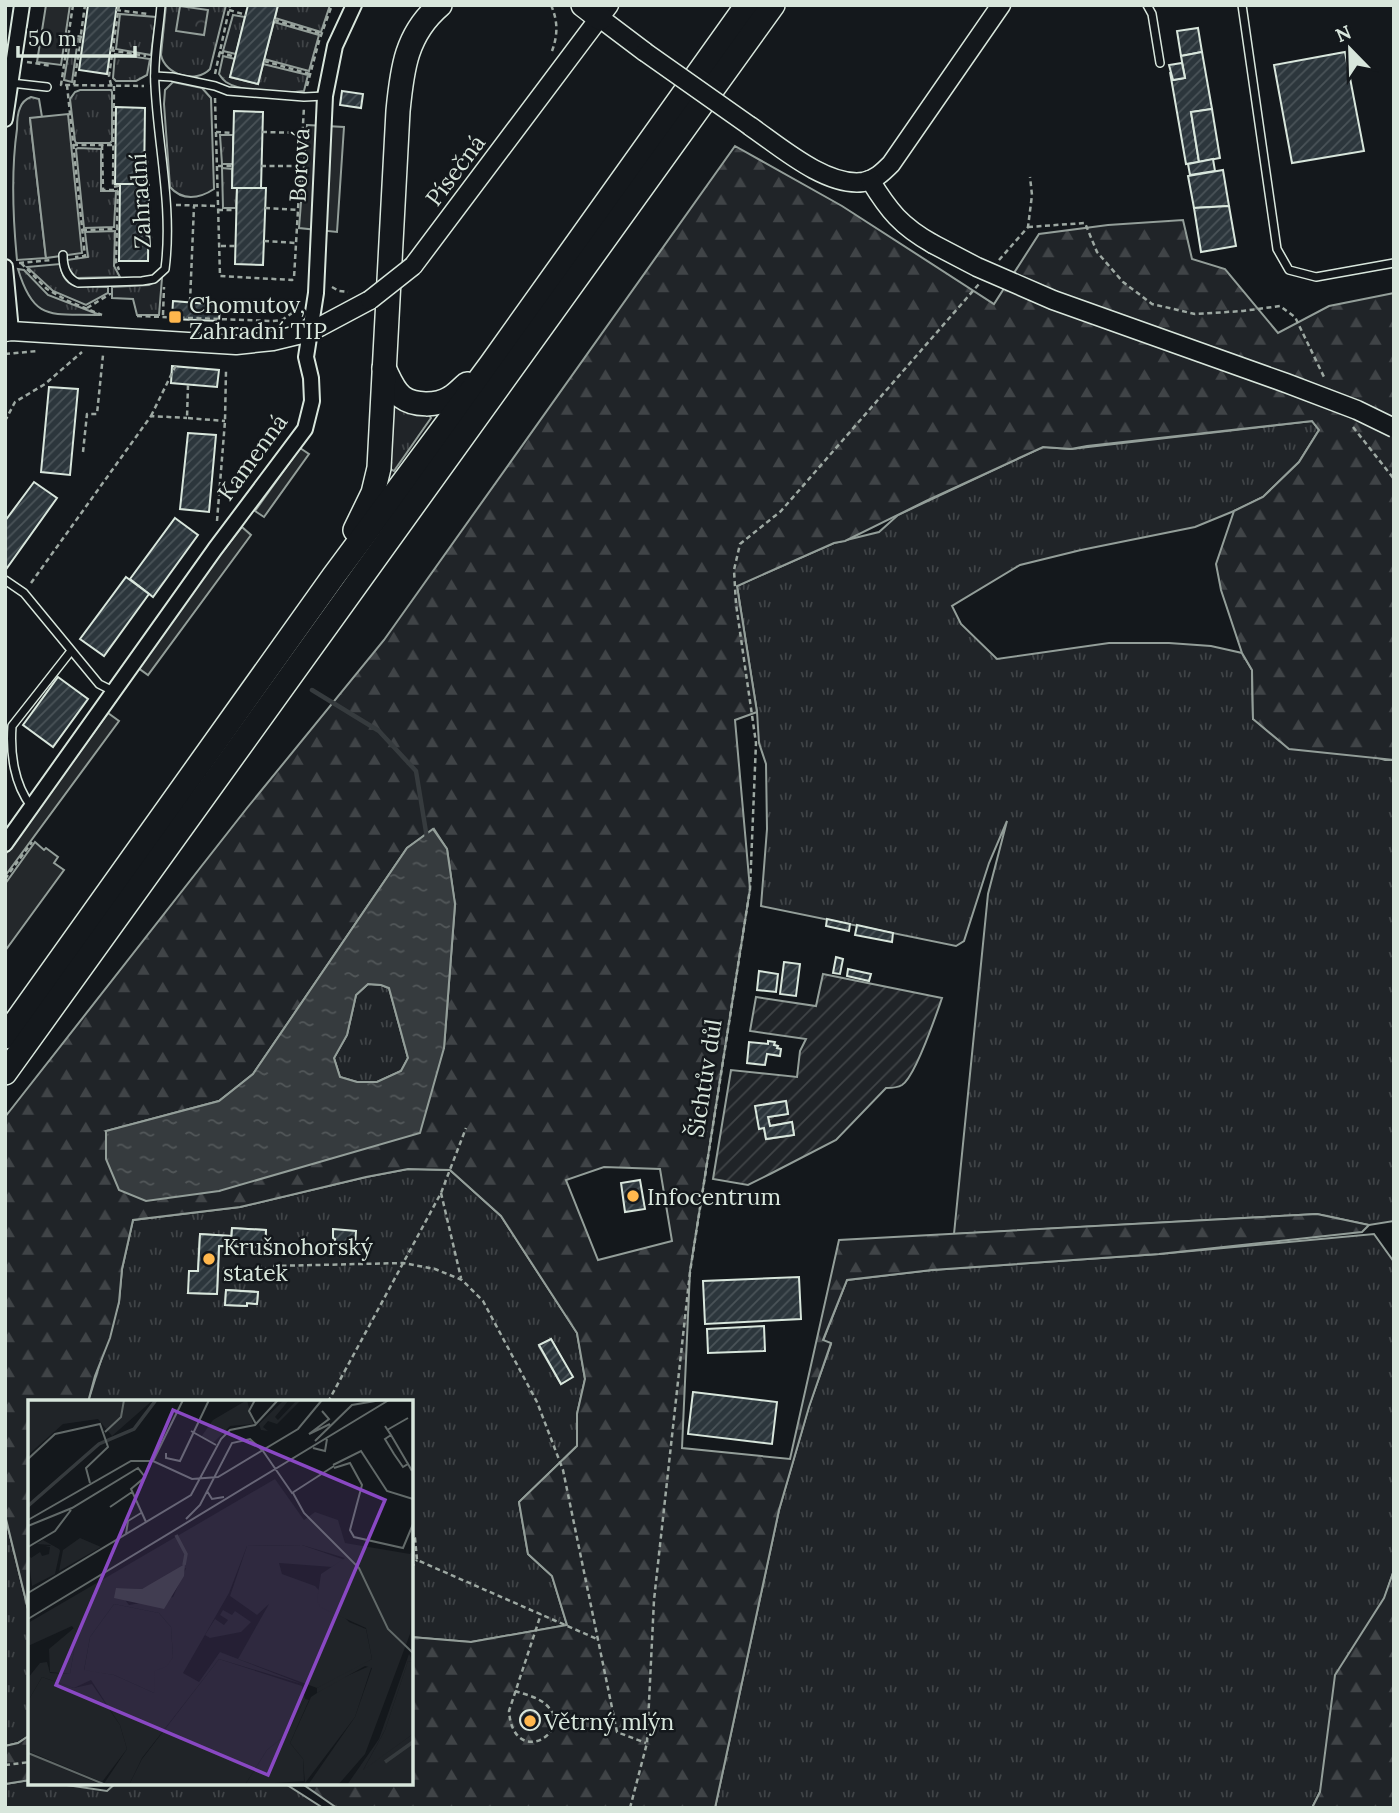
<svg xmlns="http://www.w3.org/2000/svg" width="1399" height="1813" viewBox="0 0 1399 1813" font-family="Lora,serif">
<style>
.grass{fill:url(#grass-tufts);stroke:#939e99;stroke-width:2;fill-rule:evenodd}
.forest{fill:url(#forest-firs);stroke:#939e99;stroke-width:2;fill-rule:evenodd}
.park{fill:url(#park-crowns);stroke:#939e99;stroke-width:2}
.garden{fill:url(#garden-furrows);stroke:#939e99;stroke-width:2;fill-rule:evenodd}
.parking{fill:#24282b;stroke:#939e99;stroke-width:2}
.water{fill:url(#water-ripples);stroke:#939e99;stroke-width:2;fill-rule:evenodd}
.lines{fill:none;stroke-linecap:round;stroke-linejoin:round}
.stream{stroke:#363b3e;stroke-width:4.5}
.building{fill:url(#building-hatch);stroke:#d8e6dc;stroke-width:2}
.service-casing{stroke:#d8e6dc;stroke-width:10}
.minor-casing{stroke:#d8e6dc;stroke-width:18}
.tertiary-casing{stroke:#d8e6dc;stroke-width:21}
.trunk-casing{stroke:#d8e6dc;stroke-width:26}
.path{stroke:#9da8a2;stroke-width:2.5;stroke-dasharray:5 3.5;stroke-linecap:butt}
.service{stroke:#14181c;stroke-width:7}
.minor{stroke:#14181c;stroke-width:14}
.tertiary{stroke:#14181c;stroke-width:18}
.trunk{stroke:#14181c;stroke-width:23}
.tertiary-bridge-casing{stroke:#d8e6dc;stroke-width:21;stroke-linecap:butt}
.tertiary-bridge{stroke:#14181c;stroke-width:18}
.poi-dot{fill:#ffb74d;stroke:#14181c;stroke-width:2.5}
.labels{text-anchor:middle;dominant-baseline:central;stroke-width:5;stroke-linejoin:round;paint-order:stroke}
.street-label{font-size:23px;fill:#d8e6dc;stroke:#14181c}
.poi-label{font-size:23px;fill:#d8e6dc;stroke:#14181c;text-anchor:start}
.inset-river{fill:none;stroke:#363b3e;stroke-width:3.5}
.inset-road{fill:none;stroke:#626a69;stroke-width:2}
.view{fill:#8948c3;fill-opacity:0.15;stroke:#8948c3;stroke-width:3.5}
.inset-edge{fill:none;stroke:#d8e6dc;stroke-width:3.5}
</style>
<defs>
<pattern id="grass-tufts" width="24" height="20" patternUnits="userSpaceOnUse" patternTransform="scale(1.75)"><rect width="24" height="20" fill="#202428"/><path d="M3 7l-1-3M5 7V3M7 7l1-3M15 17l-1-3M17 17v-4M19 17l1-3" fill="none" stroke="#404447"/></pattern>
<pattern id="forest-firs" width="22" height="20" patternUnits="userSpaceOnUse" patternTransform="scale(1.75)"><rect width="22" height="20" fill="#202428"/><path d="M5 1l3.5 6h-7zM16 11l3.5 6h-7z" fill="#404447"/></pattern>
<pattern id="park-crowns" width="20" height="18" patternUnits="userSpaceOnUse" patternTransform="scale(1.75)"><rect width="20" height="18" fill="#202428"/><path d="M2 6a3 3 0 1 1 6 0M12 15a3 3 0 1 1 6 0" fill="none" stroke="#404447"/></pattern>
<pattern id="garden-furrows" width="10" height="10" patternUnits="userSpaceOnUse" patternTransform="scale(1.75)"><rect width="10" height="10" fill="#202428"/><path d="M-1 1l2-2M0 10L10 0M9 11l2-2" fill="none" stroke="#404447"/></pattern>
<pattern id="water-ripples" width="26" height="14" patternUnits="userSpaceOnUse" patternTransform="scale(1.75)"><rect width="26" height="14" fill="#363b3e"/><path d="M2 4q2-2 4 0t4 0M15 11q2-2 4 0t4 0" fill="none" stroke="#525759"/></pattern>
<pattern id="building-hatch" width="6" height="6" patternUnits="userSpaceOnUse" patternTransform="scale(1.75)"><rect width="6" height="6" fill="#2c363c"/><path d="M-1 1l2-2M0 6l6-6M5 7l2-2" fill="none" stroke="#4a5358"/></pattern>
</defs>
<rect width="100%" height="100%" fill="#14181c"/>
<g class="grass">
<path d="M166,5H226L210,69C196,84 165,75 161,55Z"/>
<polygon points="278,5 330,5 321,32 275,18"/>
<polygon points="120,14 156,17 151,55 116,49"/>
<polygon points="233,15 245,17 236,54 223,51"/>
<polygon points="274,22 319,35 309,71 264,59"/>
<polygon points="71,37 78,39 72,82 64,80"/>
<polygon points="115,54 150,59 147,75 136,81 116,81 113,78"/>
<path d="M223,56L235,59L230,77L258,84L263,64L308,75L304,91C287,94 240,92 226,82C222,79 222,78 219,74Z"/>
<path d="M173,82L202,88L211,98L214,189C199,199 182,201 170,187L164,104L165,90Z"/>
<polygon points="80,90 111,90 112,92 112,141 110,143 76,143 75,141 70,99 75,92"/>
<path d="M31,97L39,99L42,117L30,119L46,258L17,260C13,219 11,171 17,129C17,123 17,114 20,108C22,102 26,99 31,97Z"/>
<polygon points="220,135 233,135 233,164 222,164"/>
<polygon points="78,148 101,149 101,191 116,191 114,227 84,228 76,149"/>
<polygon points="222,168 232,169 232,187 237,188 236,208 223,208"/>
<polygon points="115,231 114,266 120,277 76,278 68,268 67,260 88,257 85,232"/>
<path d="M60,264C62,275 65,282 75,286L108,287V293L86,305L53,291L27,267Z"/>
<path d="M18,269L24,270L48,295L100,315C52,313 34,323 18,269Z"/>
<polygon points="162,278 159,315 137,315 133,299 112,298 112,287 149,285"/>
<polygon points="394,405 429,415 431,418 394,471 390,469"/>
<polygon points="1312,421 1319,430 1299,462 1263,497 1234,511 1195,527 1081,550 1020,565 952,606 961,624 997,659 1109,643 1169,643 1211,646 1242,653 1252,670 1253,719 1385,760 1394,760 1394,1221 1369,1225 1317,1214 954,1234 988,894 1007,821 989,863 964,941 956,946 761,906 767,829 766,764 759,743 757,712 737,586 834,543 879,532 898,515 1043,447 1071,449"/>
<polygon points="368,984 381,985 389,988 408,1058 401,1071 377,1082 357,1082 340,1077 334,1058 347,1035 356,995"/>
<path d="M408,1169L450,1170L501,1216L577,1333L585,1379L577,1414V1446L519,1502L528,1554L552,1576L567,1625L471,1642L411,1637V1402H88L119,1302L122,1269L133,1220L240,1207L366,1177ZM232,1228L266,1230L265,1247L219,1246L217,1294L188,1293L198,1271L200,1234L231,1236ZM226,1290L258,1292L257,1304L247,1303L246,1306L225,1305ZM551,1339L572,1377L561,1384L539,1346Z"/>
<polygon points="1374,1234 1394,1262 1394,1570 1320,1792 1312,1808 715,1808 779,1510 809,1406 831,1344 823,1341 847,1280 932,1270 1159,1254"/>
<polygon points="5,1515 30,1617 30,1735 18,1743 5,1746"/>
<polygon points="30,1780 30,1783 53,1783 107,1791 116,1783 284,1783 323,1808 5,1808 5,1784"/>
</g>
<g class="forest">
<path d="M735,146L842,206L994,304L1039,234L1108,225L1183,220L1192,259L1225,269L1278,333L1329,306L1394,293V760L1289,749L1253,719L1252,670L1242,653L1221,590L1216,564L1234,511L1263,497L1299,462L1319,430L1312,421L1087,446L1071,449L1043,447L926,501L845,541L834,543L737,586L757,712L735,720L750,889L690,1271L682,1448L790,1459L839,1240L1317,1214L1369,1225L1362,1232L1159,1254L932,1270L847,1280L823,1340L831,1343L809,1407L779,1510L715,1808H337L301,1783H411V1637L471,1642L567,1625L552,1576L528,1554L519,1502L577,1446V1414L585,1379L577,1333L501,1216L450,1170L408,1169L366,1177L240,1207L133,1220L122,1269L119,1302L110,1338L95,1376L88,1402H30V1617L5,1515V1117L247,808L384,640ZM434,829L447,849L455,905L444,1048L219,1191L106,1131L219,1101L253,1074L407,848ZM604,1167L660,1169L672,1241L598,1260L566,1180Z"/>
<polygon points="1394,1570 1394,1808 1312,1808 1320,1792 1335,1675 1384,1598"/>
<polygon points="30,1735 30,1780 5,1784 5,1746 18,1743"/>
</g>
<polygon class="park" points="180,6 208,10 204,35 176,31"/>
<path class="garden" d="M823,974L942,998C936,1015 916,1076 902,1085C897,1088 891,1088 886,1088L836,1140L770,1174L748,1185L713,1179L731,1070L797,1077L800,1051L806,1039L750,1031L756,997L816,1006ZM786,1102L788,1114L768,1117L770,1126L792,1122L794,1135L766,1139L764,1128L756,1106Z"/>
<g class="parking">
<polygon points="46,5 70,5 61,65 37,62"/>
<polygon points="68,114 82,253 46,258 30,118"/>
<polygon points="307,125 344,127 337,232 299,228"/>
<polygon points="300,448 309,454 264,517 255,511"/>
<polygon points="242,527 251,535 148,675 134,665"/>
<polygon points="108,713 119,721 5,876 5,855"/>
<polygon points="35,842 44,850 46,848 58,857 54,863 64,870 5,951 5,884"/>
</g>
<path class="water" d="M433,829L447,849L455,904L444,1048L420,1133L219,1191L146,1201L119,1190L106,1159V1131L219,1101L253,1074L407,848ZM368,984L381,985L389,988L408,1058L401,1071L377,1082H357L340,1077L334,1058L347,1035L356,995Z"/>
<g class="lines">
<polyline class="stream" points="312,690 379,731 416,771 427,838"/>
</g>
<g class="building">
<polygon points="88,5 117,5 107,74 79,70"/>
<polygon points="248,5 278,5 258,84 230,77"/>
<polygon points="1198,28 1202,52 1181,56 1177,31"/>
<polygon points="1202,52 1212,109 1191,112 1199,162 1186,164 1170,72 1173,80 1185,78 1181,56"/>
<polygon points="1345,52 1364,151 1292,163 1274,65"/>
<polygon points="1182,63 1185,78 1173,80 1169,65"/>
<polygon points="342,91 363,94 361,108 340,105"/>
<polygon points="116,107 145,108 144,184 115,184"/>
<polygon points="1212,109 1220,158 1199,162 1191,112"/>
<polygon points="234,111 263,112 261,188 232,188"/>
<polygon points="1213,159 1215,171 1190,175 1188,164"/>
<polygon points="1223,170 1229,206 1194,208 1188,176"/>
<polygon points="120,184 149,184 148,261 119,261"/>
<polygon points="237,188 266,188 263,265 235,264"/>
<polygon points="1229,206 1236,246 1201,252 1194,208"/>
<polygon points="173,301 220,305 219,321 172,319"/>
<polygon points="172,366 219,370 217,387 171,383"/>
<polygon points="49,387 78,389 70,475 41,472"/>
<polygon points="188,433 216,435 209,512 180,509"/>
<polygon points="34,482 57,498 7,568 5,566 5,521"/>
<polygon points="175,518 198,535 153,597 130,579"/>
<polygon points="126,577 149,594 104,656 80,639"/>
<polygon points="58,677 88,699 53,747 23,725"/>
<polygon points="827,919 850,924 849,931 826,926"/>
<polygon points="857,925 893,933 892,942 855,935"/>
<polygon points="836,957 843,959 840,974 833,973"/>
<polygon points="784,962 800,964 796,996 780,994"/>
<polygon points="848,969 871,974 869,981 847,976"/>
<polygon points="759,971 778,974 776,992 757,990"/>
<polygon points="768,1041 775,1042 774,1045 778,1046 777,1048 781,1049 780,1056 767,1054 765,1065 747,1063 749,1042 768,1044"/>
<polygon points="786,1101 788,1114 768,1117 770,1126 792,1122 794,1135 766,1139 764,1128 759,1129 755,1106"/>
<polygon points="640,1180 645,1209 625,1212 621,1183"/>
<polygon points="232,1228 266,1230 265,1247 231,1246"/>
<polygon points="333,1229 356,1231 355,1246 335,1244 335,1239 333,1238"/>
<polygon points="200,1234 231,1236 231,1246 219,1246 217,1294 188,1293 189,1271 198,1271"/>
<polygon points="799,1277 801,1319 705,1324 703,1281"/>
<polygon points="226,1290 258,1292 257,1304 247,1303 247,1306 225,1305"/>
<polygon points="764,1326 765,1351 708,1353 707,1329"/>
<polygon points="551,1339 573,1377 561,1384 539,1345"/>
<polygon points="693,1392 777,1402 772,1444 688,1434"/>
<circle cx="530" cy="1720" r="10"/>
</g>
<g class="lines">
<g class="service-casing">
<g id="service">
<polyline points="1147,5 1152,14 1160,63"/>
<polyline points="1242,5 1277,249 1289,270 1316,277 1394,263"/>
<polyline points="155,76 172,77 215,86 228,91 304,97 325,96"/>
<polyline points="11,83 47,87"/>
<path d="M63,255C63,267 66,278 78,283L142,281L154,279L165,269C173,208 158,147 155,86C153,59 159,32 161,5"/>
<polyline points="5,580 24,593 99,684 113,691"/>
<path d="M31,806C14,784 10,753 12,726L71,651"/>
</g>
</g>
<g class="minor-casing">
<g id="minor">
<polyline points="5,119 22,5"/>
<polyline points="5,267 11,331"/>
<polyline points="5,844 215,549 305,429 312,401 311,378 306,357 316,293 325,96 335,46 354,5"/>
</g>
</g>
<g class="tertiary-casing">
<g id="tertiary">
<polyline points="600,18 645,52"/>
<path d="M750,126C779,146 826,187 863,182C875,180 883,172 891,164L1001,5"/>
<path d="M870,180C889,211 901,226 933,244"/>
<polyline points="413,266 609,5"/>
<polyline points="5,332 11,331 236,345 273,341 310,332 370,300"/>
</g>
</g>
<g class="trunk-casing">
<g id="trunk">
<polyline points="583,5 600,18"/>
<path d="M384,368C389,378 393,390 402,397C414,406 437,406 450,398C456,395 462,388 467,384"/>
<path d="M355,530L373,493L379,468L398,111C402,69 406,34 440,5"/>
<polyline points="5,1037 333,577 491,364 747,5"/>
<polyline points="5,1073 773,5"/>
</g>
</g>
<g class="path">
<polyline points="73,5 61,85 144,86"/>
<path d="M551,5C558,21 558,35 552,51"/>
<polyline points="116,10 148,14"/>
<polyline points="229,10 246,15"/>
<polyline points="274,20 322,34"/>
<polyline points="69,35 83,37"/>
<polyline points="110,50 146,56"/>
<polyline points="219,52 235,57"/>
<polyline points="264,61 310,74"/>
<polyline points="27,62 52,66"/>
<polyline points="215,74 230,5"/>
<polyline points="67,85 85,256 75,257"/>
<polyline points="74,85 85,5"/>
<polyline points="111,85 109,76 119,5"/>
<polyline points="114,86 113,182 113,187 118,186 116,262 119,270"/>
<polyline points="307,86 319,41 332,5"/>
<polyline points="215,98 220,276 292,280 294,278 304,107"/>
<polyline points="216,132 233,133"/>
<polyline points="262,132 304,133"/>
<polyline points="73,145 116,145"/>
<polyline points="102,145 103,190 118,190"/>
<polyline points="144,162 152,162"/>
<polyline points="218,166 232,166"/>
<polyline points="261,166 300,166"/>
<polyline points="176,205 218,206"/>
<polyline points="265,208 298,210"/>
<polyline points="218,210 236,210"/>
<polyline points="1028,227 1085,223 1097,252 1123,282 1152,304 1195,314 1243,311 1280,306 1295,317 1325,379"/>
<polyline points="82,230 119,229"/>
<polyline points="148,238 156,238"/>
<polyline points="264,241 296,243"/>
<polyline points="221,246 235,246"/>
<polyline points="999,260 1028,227 1032,195 1030,177"/>
<polyline points="19,263 51,260"/>
<polyline points="21,263 47,289 68,301 102,315"/>
<polyline points="332,287 339,291 348,292"/>
<polyline points="190,302 194,206"/>
<polyline points="87,308 110,294 110,293"/>
<polyline points="163,315 164,287"/>
<polyline points="137,316 272,321 282,320 298,309"/>
<polyline points="5,354 37,351"/>
<polyline points="188,385 187,418 225,421"/>
<polyline points="151,416 176,365"/>
<polyline points="5,421 15,402 45,384 82,352"/>
<polyline points="1353,427 1394,479"/>
<polyline points="83,452 87,414 97,414 103,355"/>
<polyline points="217,521 225,421 226,371"/>
<polyline points="31,583 151,416 187,418"/>
<polyline points="5,879 32,842"/>
<polyline points="441,1193 461,1278"/>
<polyline points="273,1266 403,1263 435,1269 462,1280 483,1301 537,1402 563,1470 617,1732 646,1743"/>
<polyline points="328,1402 441,1193 466,1128"/>
<polyline points="411,1530 415,1538 417,1560 597,1639"/>
<polyline points="411,1568 417,1560"/>
<path d="M515,1691C527,1695 542,1698 550,1709C569,1736 513,1766 509,1711L541,1614"/>
<polyline points="5,1765 30,1762"/>
<polyline points="630,1808 647,1743 654,1600 690,1272 750,889 756,743 736,604 734,570 740,544 781,511 979,284"/>
</g>
<use href="#service" class="service"/>
<use href="#minor" class="minor"/>
<use href="#tertiary" class="tertiary"/>
<use href="#trunk" class="trunk"/>
<g class="tertiary-bridge-casing">
<g id="tertiary-bridge">
<polyline points="645,52 750,126"/>
<polyline points="933,244 977,267 1053,300 1286,383 1357,410 1394,428"/>
<polyline points="370,300 413,266"/>
</g>
</g>
<use href="#tertiary-bridge" class="tertiary-bridge"/>
</g>
<g class="poi-dot">
<rect x="168" y="310" width="14" height="14" rx="3.5"/>
<circle cx="633" cy="1196" r="7"/>
<circle cx="209" cy="1259" r="7"/>
<circle cx="530" cy="1721" r="7"/>
</g>
<g class="labels">
<g class="street-label">
<text transform="translate(299 165) rotate(-87)">Borová</text>
<text transform="translate(455 170) rotate(-53)">Písečná</text>
<text transform="translate(140 201) rotate(-93)">Zahradní</text>
<text transform="translate(252 457) rotate(-54)">Kamenná</text>
<text transform="translate(704 1078) rotate(-81)">Šichtův důl</text>
</g>
<g class="poi-label">
<text x="189" y="304">Chomutov,<tspan x="189" dy="26">Zahradní TIP</tspan></text>
<text x="647" y="1196">Infocentrum</text>
<text x="223" y="1246">Krušnohorský<tspan x="223" dy="26">statek</tspan></text>
<text x="544" y="1721">Větrný mlýn</text>
</g>
</g>
<g transform="translate(28 1400)">
<rect width="385" height="385" fill="#14181c"/>
<path d="M219,0L225,24L202,26L185,43L173,37L185,20ZM256,0H261L247,17L250,20L267,2L273,0L249,24L240,21L235,27L240,31L233,30L231,24ZM52,138L73,147L31,171L35,150ZM15,140L31,149L32,151L27,174L4,186L0,154L3,158L12,152L14,156L21,154L22,147L17,146H22L23,145L9,144ZM274,145L317,160L304,167L251,163L254,174L287,186L321,222L338,229L344,259L314,278L344,265L327,317L277,383L275,359L262,343L283,297L307,281L289,288L210,259L241,204L229,215L202,196L219,146ZM86,204L131,213L143,227L145,257L126,293L86,275L56,271L62,237ZM46,228L49,233L42,274L22,272L21,249ZM191,259L274,286L277,299L258,335L239,350L217,385H101L114,359ZM380,261L385,262V334L334,372L357,330ZM14,277L46,288L64,284L92,325L99,349L74,382L0,351V301Z" fill="#202428"/>
<path d="M0,0H125L84,36L70,19L35,24L0,55ZM247,79L276,120L287,112L310,120L317,143L382,154L385,149L382,234L337,354L310,385H280L327,317L344,268L337,266L289,293V288L344,259L338,228L292,207L289,200L293,174L317,158L274,145L219,146L201,193L155,273L171,282L192,252L274,284L191,259L114,358L101,385H75L99,349L92,325L63,280L46,288L14,277L0,301V278L12,263L19,262L22,273L42,274L49,233L44,226L0,246V223ZM158,168L145,197L101,205L88,188L114,189ZM86,204L131,213L143,227L145,257L139,266L127,271L126,293L86,275L56,270L62,237ZM381,254L385,262L380,261L357,330L335,370L385,334V385H319L351,339ZM277,299L281,300L262,343L275,359L276,381L217,385L239,350L258,335Z" fill="#202428" fill-rule="evenodd"/>
<path d="M0,354L74,385H0Z" fill="#202428"/>
<path d="M195,210L204,215L207,211L223,222L213,232L182,238L177,235L187,219L196,225L200,220L192,215Z" fill="#202428"/>
<path d="M157,164L156,176L136,209L86,198L88,188L114,189Z" fill="#363b3e"/>
<path class="inset-river" d="M0,106L71,44L106,29L128,0M148,135L158,154L156,165M357,362L385,342"/>
<path class="inset-road" d="M227,0L221,11L228,24M294,11L301,19L281,34L302,24M357,26L363,35L357,39L366,54L375,67L380,64L384,71M359,30L380,18M163,31L188,45M77,32L93,17L96,0M363,35L380,64M287,41L324,5L353,0M285,48L297,51L299,39M235,51L264,93L306,66M138,53V58L152,61L181,0M0,59L27,34L72,24L80,47L58,68L62,83M125,61L155,0M305,65L333,51L359,91L385,99M306,68L322,63L334,85L322,130L326,137L375,148L385,124M179,91L184,99L196,97M265,93L276,113L331,168L360,229L385,253M82,107L104,92M158,119L172,105L204,43L222,39L235,51M0,120L103,61H125L164,79L190,77L270,29L294,0M0,126L44,108L110,68L117,77L103,89L118,122M98,134L100,121L113,113M0,147L27,131L43,110M0,193L163,95L193,39L202,30L227,25L250,0M0,219L361,0M0,353L78,385"/>
<path class="view" d="M145,10L357,100L240,375L28,285Z"/>
<rect width="385" height="385" class="inset-edge"/>
</g>
<rect width="1399" height="1813" fill="none" stroke="#d8e6dc" stroke-width="14"/>
<g transform="translate(1350 49) rotate(337)" stroke="#14181c" stroke-width="5" paint-order="stroke">
<path d="M0-5L12 26L0 18L-12 26Z" fill="#d8e6dc"/>
<text y="-10" font-size="19" font-weight="bold" text-anchor="middle" fill="#d8e6dc">N</text>
</g>
<path d="M18 46v10h117v-10" fill="none" stroke="#d8e6dc" stroke-width="3.5"/>
<text x="28" y="46" font-size="21" fill="#d8e6dc" stroke="#14181c" stroke-width="5" paint-order="stroke">50 m</text>
</svg>
